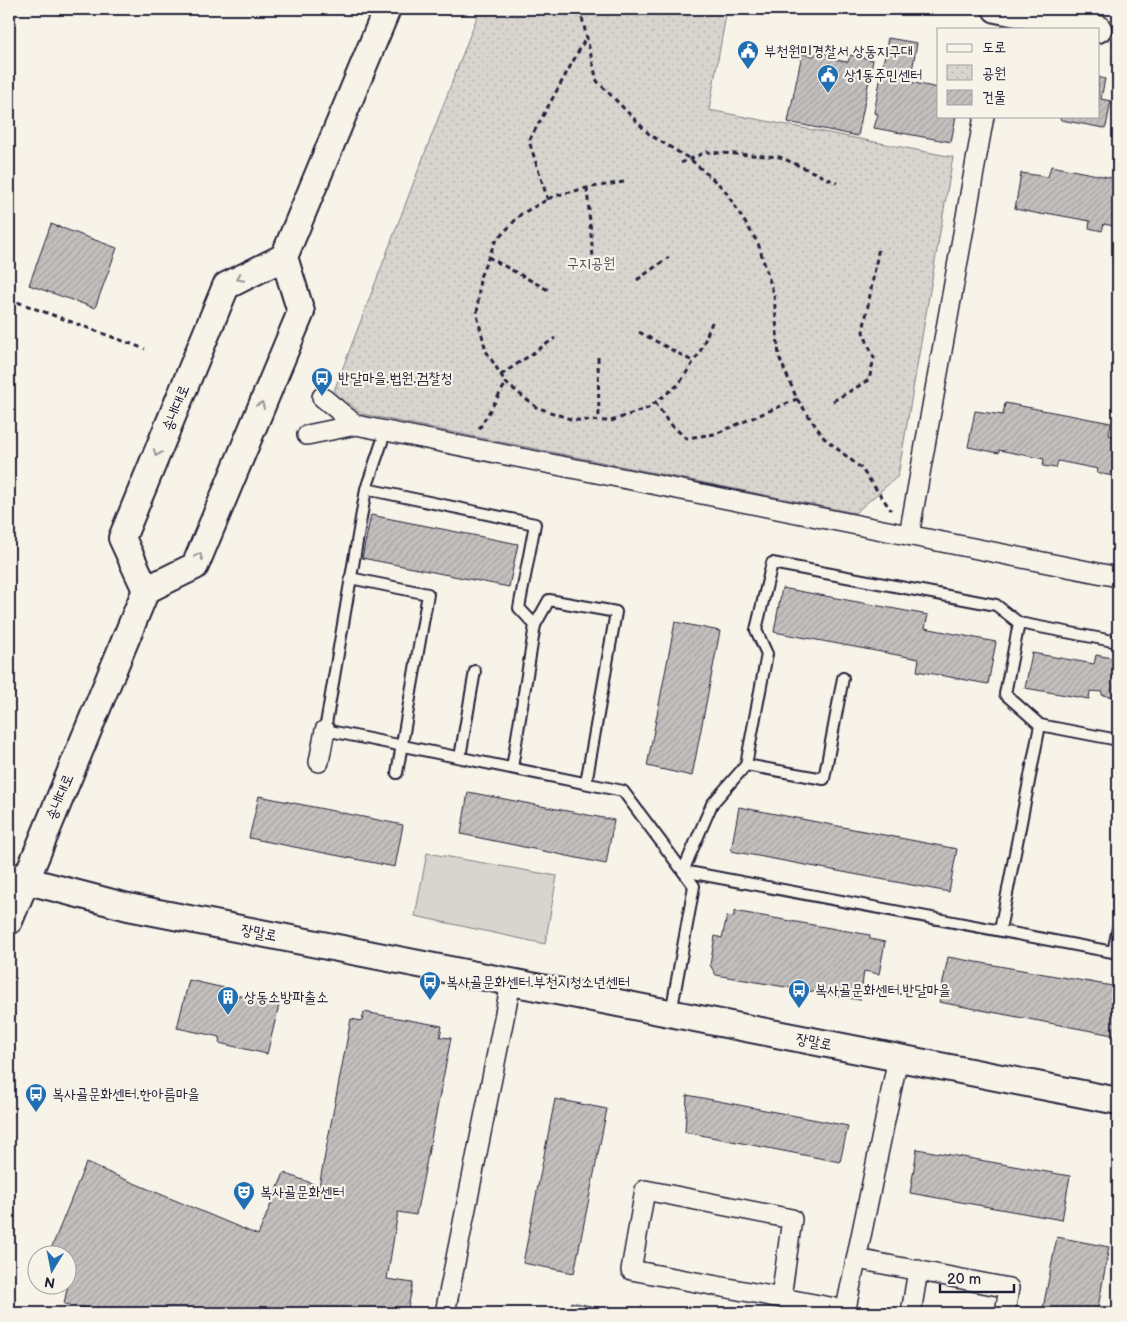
<svg xmlns="http://www.w3.org/2000/svg" width="1127" height="1322" viewBox="0 0 1127 1322" font-family="'Balsamiq Sans','Poor Story',sans-serif">
<style>
.grass{fill:#d8d5cf;stroke:#7d7c85}
.park{fill:url(#park-dots);stroke:#7d7c85}
.building{fill:url(#building-hatch);stroke:#22223b}
.lines{fill:none;stroke-linecap:round;stroke-linejoin:round}
.lane-casing{stroke:#22223b;stroke-width:14}
.street-casing{stroke:#22223b;stroke-width:22}
.secondary-casing{stroke:#22223b;stroke-width:30}
.path{stroke:#22223b;stroke-width:3;stroke-dasharray:5 4;stroke-linecap:butt}
.lane{stroke:#f7f3e8;stroke-width:10}
.street{stroke:#f7f3e8;stroke-width:19}
.secondary{stroke:#f7f3e8;stroke-width:26}
.oneway{stroke:#97959a}
.labels{text-anchor:middle;dominant-baseline:central;stroke-width:4.5;stroke-linejoin:round;paint-order:stroke}
.poi-label{font-size:15px;fill:#22223b;stroke:#f7f3e8;text-anchor:start}
.park-label{font-size:15px;fill:#504f60;stroke:#f7f3e8}
.street-label{font-size:15px;fill:#22223b;stroke:#f7f3e8}
</style>
<defs>
<pattern id="park-dots" width="8" height="8" patternUnits="userSpaceOnUse" patternTransform="scale(1.25)"><rect width="8" height="8" fill="#d8d5cf"/><path d="M2 2h.1M6 6h.1" fill="none" stroke="#b9b7b3" stroke-width="1.8" stroke-linecap="round"/></pattern>
<pattern id="building-hatch" width="6" height="6" patternUnits="userSpaceOnUse" patternTransform="scale(1.25)"><rect width="6" height="6" fill="#c2bfbd"/><path d="M-1 1l2-2M0 6l6-6M5 7l2-2" fill="none" stroke="#a6a4a3"/></pattern>
</defs>
<rect width="100%" height="100%" fill="#f7f3e8"/>
<filter id="ink" filterUnits="userSpaceOnUse"><feTurbulence type="fractalNoise" baseFrequency=".02" numOctaves="2"/><feDisplacementMap in="SourceGraphic" scale="10" xChannelSelector="R" yChannelSelector="G"/><feConvolveMatrix kernelMatrix="1 2 1 2 8 2 1 2 1" color-interpolation-filters="sRGB"/></filter>
<g filter="url(#ink)">
<polygon class="grass" points="427,853 557,876 545,944 415,916"/>
<polygon class="park" points="480,9 727,9 709,110 953,157 898,476 855,513 362,414 334,391"/>
<g class="building">
<polygon points="9,9 17,9 9,31"/>
<polygon points="888,38 917,43 910,82 938,88 938,116 956,116 951,142 874,128 878,114 874,113"/>
<polygon points="817,52 837,56 836,60 848,62 850,55 873,60 858,136 788,122 802,54 814,56"/>
<polygon points="1098,77 1105,79 1101,99 1111,101 1106,127 1104,128 1061,120 1059,116 1098,116"/>
<polygon points="1051,166 1118,179 1118,227 1104,224 1102,231 1089,228 1090,221 1046,213 1045,215 1015,209 1021,173 1048,177"/>
<polygon points="51,224 117,248 95,308 29,285"/>
<polygon points="1005,403 1111,423 1109,435 1118,437 1118,477 1097,473 1098,469 1058,461 1056,468 1043,466 1044,459 999,450 999,453 968,447 975,411 1003,415"/>
<polygon points="371,515 518,544 509,587 362,558"/>
<polygon points="782,588 928,615 925,628 996,642 988,684 917,671 919,659 774,632"/>
<polygon points="675,622 720,631 692,776 647,766"/>
<polygon points="1032,653 1094,664 1096,655 1118,659 1118,698 1102,695 1102,692 1090,691 1089,699 1025,688"/>
<polygon points="468,792 614,820 606,864 461,834"/>
<polygon points="259,796 403,825 395,867 249,838"/>
<polygon points="739,807 957,849 949,892 731,851"/>
<polygon points="734,911 870,935 870,939 885,942 879,974 864,971 860,1000 716,975 710,965 715,936 722,938 726,920 727,917 734,916"/>
<polygon points="948,957 1118,987 1118,1036 939,1002"/>
<polygon points="189,980 233,990 232,994 279,1005 267,1054 219,1043 220,1037 177,1028"/>
<polygon points="364,1012 442,1026 440,1037 451,1038 416,1215 398,1212 387,1279 413,1283 407,1313 113,1313 64,1304 71,1269 68,1269 68,1254 49,1254 86,1163 258,1235 284,1173 319,1186 351,1019 362,1021"/>
<polygon points="687,1095 848,1126 840,1162 685,1132"/>
<polygon points="555,1099 607,1109 574,1273 523,1263"/>
<polygon points="917,1149 1070,1176 1062,1220 910,1193"/>
<polygon points="1057,1237 1109,1247 1097,1313 1042,1313"/>
<polygon points="571,1302 625,1313 568,1313"/>
</g>
<g class="lines">
<g class="lane-casing">
<g id="lane">
<polyline points="366,489 386,430"/>
<polyline points="350,578 428,594 397,773"/>
<polyline points="535,625 549,600 616,612 586,783"/>
<polyline points="1118,642 1019,623 996,605 772,563 756,630 767,654 746,765 712,804 683,871 1118,953"/>
<polyline points="1040,725 1118,740"/>
<polyline points="460,757 475,671"/>
<polyline points="746,765 824,779 843,678"/>
<polyline points="512,768 535,625 519,608 535,524 366,489 325,730 623,791 694,886 671,1013"/>
<polyline points="1000,930 1040,725 1005,694 1019,623"/>
<polyline points="1113,952 1118,928"/>
</g>
</g>
<g class="street-casing">
<g id="street">
<polyline points="322,397 356,425"/>
<polyline points="307,435 356,425 1118,577"/>
<polyline points="909,535 984,116"/>
<polyline points="319,762 325,730"/>
<polyline points="857,1259 1009,1288 1005,1313"/>
<polyline points="781,1298 792,1219 645,1190 631,1270 846,1310"/>
<polyline points="445,1313 511,983"/>
<polyline points="845,1313 898,1058"/>
<polyline points="911,1313 918,1270"/>
</g>
</g>
<g class="secondary-casing">
<g id="secondary">
<polyline points="996,9 1098,29"/>
<polyline points="146,590 122,538 226,286 284,257"/>
<polyline points="9,876 128,907 1118,1101"/>
<polyline points="9,921 146,590 195,566 301,312 284,257 387,9"/>
</g>
</g>
<g class="path">
<polyline points="580,9 597,81 650,135 690,159 724,189 758,243 774,295 779,357 797,399 824,438 861,468 891,510"/>
<polyline points="681,163 706,152 780,157 837,183"/>
<polyline points="624,182 587,188 554,196 521,214 495,242 480,277 477,315 486,351 506,383 536,407 573,420 611,421 648,408 679,384 700,352 713,320"/>
<polyline points="587,188 593,257"/>
<polyline points="548,200 529,141 587,36"/>
<polyline points="488,257 548,290"/>
<polyline points="637,280 669,257"/>
<polyline points="9,299 145,349"/>
<polyline points="639,332 694,362"/>
<polyline points="598,357 599,420"/>
<polyline points="501,375 555,338"/>
<polyline points="833,401 869,380 874,358 863,332 879,247"/>
<polyline points="655,402 668,422 686,438 715,434 797,399"/>
<polyline points="479,429 506,383"/>
</g>
<use href="#lane" class="lane"/>
<use href="#street" class="street"/>
<use href="#secondary" class="secondary"/>
</g>
<defs><path id="oneway-chevron" d="M-2-3.5L2.5 0L-2 3.5" fill="none" stroke-width="1.6" stroke-linecap="round" stroke-linejoin="round" transform="scale(1.25)"/></defs>
<g class="oneway">
<use href="#oneway-chevron" transform="translate(240 278) rotate(153)"/>
<use href="#oneway-chevron" transform="translate(261 405) rotate(-68)"/>
<use href="#oneway-chevron" transform="translate(157 453) rotate(112)"/>
<use href="#oneway-chevron" transform="translate(199 556) rotate(-68)"/>
</g>
</g>
<defs>
<g id="civic-pin" transform="scale(1.125)"><path d="M0 17L-7.5 6A9.5 9.5 0 1 1 7.5 6Z" fill="#1f6fb2" stroke="#f7f3e8"/><path d="M-.6-6.5H3V-4.5H.6V-3L4-1V1h2V6H-6V1h2V-1L-.6-3ZM-1.2 2.5V6h2.4V2.5Z" fill="#fff"/></g>
<g id="bus-pin" transform="scale(1.125)"><path d="M0 17L-7.5 6A9.5 9.5 0 1 1 7.5 6Z" fill="#1f6fb2" stroke="#f7f3e8"/><path d="M-5-6H5V4H4V6H2V4H-2V6H-4V4H-5ZM-3.5-4V0h7V-4ZM-3.5 1.2v1.5H-2V1.2ZM2 1.2v1.5H3.5V1.2Z" fill="#fff"/></g>
<g id="building-pin" transform="scale(1.125)"><path d="M0 17L-7.5 6A9.5 9.5 0 1 1 7.5 6Z" fill="#1f6fb2" stroke="#f7f3e8"/><path d="M-4-6H4V6H1V3H-1V6H-4ZM-2.5-4.3h1.7v1.8h-1.7ZM.8-4.3h1.7v1.8H.8ZM-2.5-1h1.7V.8h-1.7ZM.8-1h1.7V.8H.8Z" fill="#fff"/></g>
<g id="theatre-pin" transform="scale(1.125)"><path d="M0 17L-7.5 6A9.5 9.5 0 1 1 7.5 6Z" fill="#1f6fb2" stroke="#f7f3e8"/><path d="M-5-5.5Q0-4 5-5.5V0Q5 5 0 6Q-5 5-5 0ZM-3.3-2.5H-1v1.5H-3.3ZM1-2.5H3.3v1.5H1ZM-2.8 1Q0 5.5 2.8 1Z" fill="#fff"/></g>
</defs>
<g fill-rule="evenodd">
<use href="#civic-pin" x="748" y="51"/>
<use href="#civic-pin" x="828" y="75"/>
<use href="#bus-pin" x="322" y="378"/>
<use href="#bus-pin" x="430" y="982"/>
<use href="#bus-pin" x="799" y="990"/>
<use href="#building-pin" x="228" y="997"/>
<use href="#bus-pin" x="36" y="1094"/>
<use href="#theatre-pin" x="244" y="1192"/>
</g>
<g class="labels">
<g class="poi-label">
<text x="764" y="51">부천원미경찰서 상동지구대</text>
<text x="844" y="75">상1동주민센터</text>
<text x="338" y="378">반달마을.법원.검찰청</text>
<text x="446" y="982">복사골문화센터.부천시청소년센터</text>
<text x="815" y="990">복사골문화센터.반달마을</text>
<text x="244" y="997">상동소방파출소</text>
<text x="52" y="1094">복사골문화센터.한아름마을</text>
<text x="260" y="1192">복사골문화센터</text>
</g>
<g class="park-label">
<text x="591" y="263">구지공원</text>
</g>
<g class="street-label">
<text transform="translate(176 408) rotate(-68)">송내대로</text>
<text transform="translate(60 797) rotate(-67)">송내대로</text>
<text transform="translate(259 933) rotate(11)">장말로</text>
<text transform="translate(814 1042) rotate(11)">장말로</text>
</g>
</g>
<rect width="1127" height="1322" fill="none" stroke="#f7f3e8" stroke-width="30"/>
<rect x="15" y="15" width="1097" height="1292" fill="none" stroke="#22223b" stroke-width="2" filter="url(#ink)"/>
<rect x="937" y="28" width="162" height="90" fill="#f7f3e8" stroke="#a29fa3"/>
<rect x="947" y="44" width="25" height="8" fill="#f7f3e8" stroke="#a29fa3"/>
<text x="982" y="52" font-size="15" fill="#22223b">도로</text>
<rect x="947" y="65" width="25" height="15" fill="url(#park-dots)" stroke="#a29fa3"/>
<text x="982" y="78" font-size="15" fill="#22223b">공원</text>
<rect x="947" y="90" width="25" height="15" fill="url(#building-hatch)" stroke="#a29fa3"/>
<text x="982" y="102" font-size="15" fill="#22223b">건물</text>
<g transform="translate(52 1270) rotate(190)"><circle r="24" fill="#f7f3e8" stroke="#a29fa3"/>
<path d="M0-4L9 19L0 12L-9 19Z" fill="#1f6fb2"/>
<text y="-8" font-size="14" font-weight="bold" text-anchor="middle" fill="#22223b">N</text>
</g>
<path d="M940 1284v8h74v-8" fill="none" stroke="#22223b" stroke-width="2.5"/>
<text x="947" y="1284" font-size="15" fill="#22223b" stroke="#f7f3e8" stroke-width="4" paint-order="stroke">20 m</text>
</svg>
